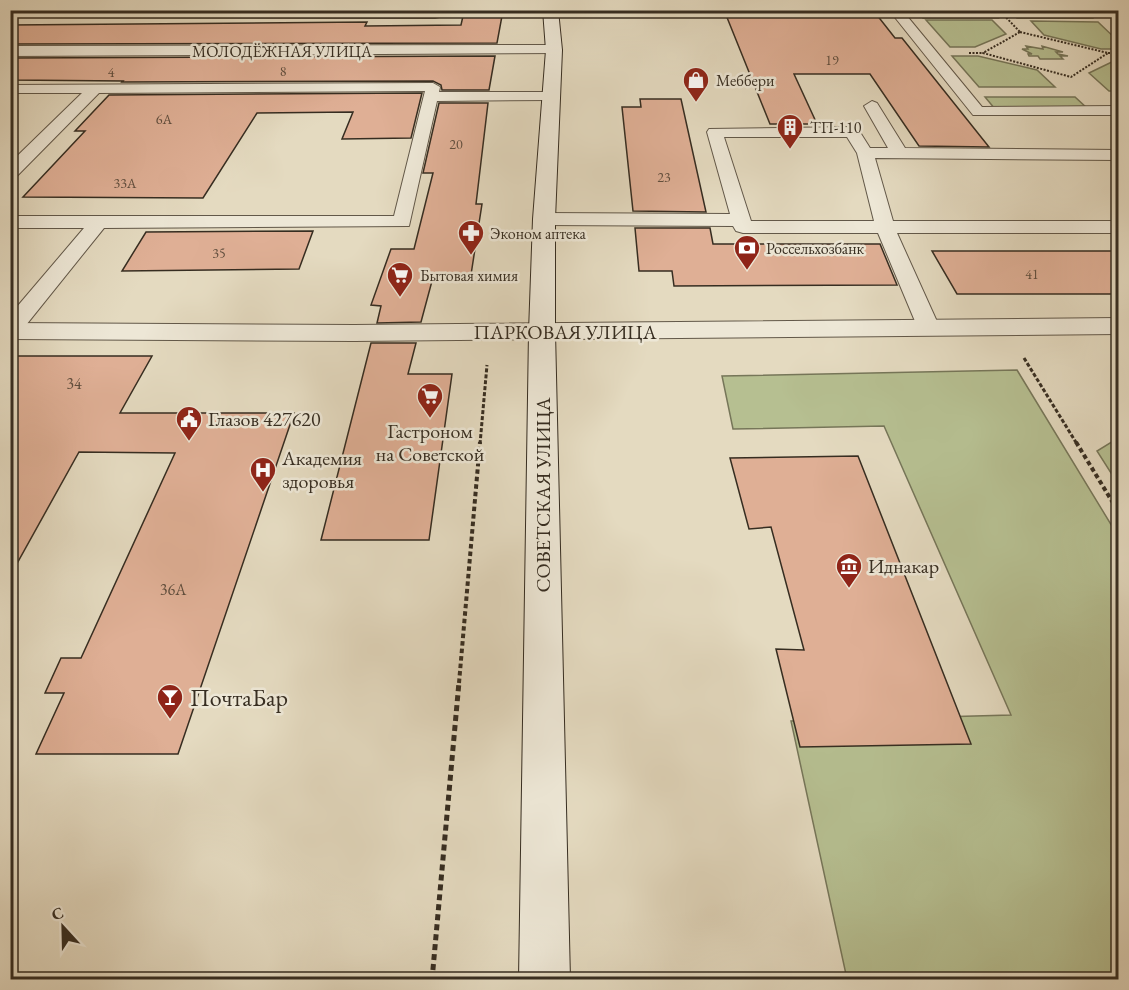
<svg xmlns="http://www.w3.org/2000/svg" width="1129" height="990" viewBox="0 0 1129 990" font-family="'EB Garamond',serif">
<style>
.green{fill:#b6bf91;stroke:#767659;stroke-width:1.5}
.building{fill:#dfaf95;stroke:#362d21;stroke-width:1.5}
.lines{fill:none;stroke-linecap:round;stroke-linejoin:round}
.lane-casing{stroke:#625849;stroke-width:2}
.street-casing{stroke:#625849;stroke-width:2}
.secondary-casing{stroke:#362d21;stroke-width:2}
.path-far3{stroke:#362d21;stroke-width:2;stroke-dasharray:2 1.5;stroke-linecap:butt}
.path-far2{stroke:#362d21;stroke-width:3;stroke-dasharray:4 2;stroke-linecap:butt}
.path-far1{stroke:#362d21;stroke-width:4;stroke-dasharray:4.5 3;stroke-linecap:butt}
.path{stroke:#362d21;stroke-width:5;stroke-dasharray:6 4;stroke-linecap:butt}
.lane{fill:#ede7d6;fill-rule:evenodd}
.street{fill:#ede7d6;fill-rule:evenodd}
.secondary{fill:#ede7d6;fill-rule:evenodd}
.labels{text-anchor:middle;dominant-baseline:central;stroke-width:5;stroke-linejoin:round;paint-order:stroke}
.far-number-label{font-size:14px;fill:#604e3e}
.far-street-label{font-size:16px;fill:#362d21;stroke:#ede7d6}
.far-poi-label{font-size:16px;fill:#362d21;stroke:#ede7d6;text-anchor:start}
.number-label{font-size:16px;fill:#604e3e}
.street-label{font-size:20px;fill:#362d21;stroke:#ede7d6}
.poi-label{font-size:20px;fill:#362d21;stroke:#ede7d6;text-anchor:start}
.near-poi-label{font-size:24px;fill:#362d21;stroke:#ede7d6;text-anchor:start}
</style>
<rect width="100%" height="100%" fill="#e4dac0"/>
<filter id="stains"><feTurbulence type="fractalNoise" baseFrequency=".00333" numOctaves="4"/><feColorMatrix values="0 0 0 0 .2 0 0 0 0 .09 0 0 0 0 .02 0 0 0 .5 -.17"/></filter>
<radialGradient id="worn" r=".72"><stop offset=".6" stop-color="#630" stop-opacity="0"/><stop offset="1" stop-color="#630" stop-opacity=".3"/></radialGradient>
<g class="green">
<polygon points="917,11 991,11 998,18 923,18"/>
<polygon points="1009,11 1083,11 1092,18 1017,18"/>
<polygon points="926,20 992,20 1006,34 975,47 950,47"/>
<polygon points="1031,21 1098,22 1118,41 1118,49 1101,49 1044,35"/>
<polygon points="1026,46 1043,49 1042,46 1063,52 1056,52 1058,54 1068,56 1060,56 1063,59 1040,59 1038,56 1029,56 1028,54 1032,54 1022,49 1028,49"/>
<polygon points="952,56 978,56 1037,70 1055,87 979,87"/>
<polygon points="1118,59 1118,91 1109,91 1089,73"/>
<polygon points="985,97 1075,97 1088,109 995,109"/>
<polygon points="1017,370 1118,536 1118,979 847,979 791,721 1011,715 884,426 733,429 722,376"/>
<polygon points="1118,438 1118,484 1097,451"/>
</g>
<g class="building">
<polygon points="724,10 873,10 895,38 902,38 989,147 919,146 870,74 794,74 817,124 770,124"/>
<polygon points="463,16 502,16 497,43 10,44 10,25 367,22 365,26 461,25"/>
<polygon points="495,56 489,90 442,90 441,85 433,81 122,82 123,81 10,80 10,58"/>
<polygon points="422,93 411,138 342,139 353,112 257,113 203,198 23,197 85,131 75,131 109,95"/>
<polygon points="640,99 681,99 706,212 633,211 622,107 641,107"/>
<polygon points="439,103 488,103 476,204 482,204 470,281 432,281 421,322 377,323 381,306 371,305 391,249 414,249 433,173 423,173"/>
<polygon points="635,228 710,228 713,244 880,244 897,285 674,286 672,271 639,271"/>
<polygon points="313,231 299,269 122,271 146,232"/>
<polygon points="932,251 1119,251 1119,294 957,294"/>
<polygon points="371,343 416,343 408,374 452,374 429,540 321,540"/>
<polygon points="10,356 152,356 120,413 294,413 178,754 36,754 64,693 45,693 61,658 81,658 175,453 79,452 10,576"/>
<polygon points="858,456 971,744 800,747 776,649 804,650 771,527 749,529 730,458"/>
</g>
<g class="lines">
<g class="lane-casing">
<g id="lane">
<polygon points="42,10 442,10 439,17 435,18 46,17 42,16"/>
<polygon points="889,10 902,10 982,107 1117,106 1118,115 973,115"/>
<polygon points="433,83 440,87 439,92 550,92 557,96 550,100 437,101 409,226 104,228 18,335 10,336 10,315 84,228 10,228 10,216 394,216 425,91 99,93 16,177 10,178 10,163 82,93 10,93 10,85"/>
<path d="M872,101L877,103L905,148L1118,150V160L875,158L893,221H1118V233H897L939,326L936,331L928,333L920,331L917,326L878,233H743L736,231L733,226L544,225L537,223L535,219L537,215L544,213L730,214L707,132L709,129L852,127L858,129L870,148H888L864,106ZM724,137H847L857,153L874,221H751Z"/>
</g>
</g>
<g class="street-casing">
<g id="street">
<polygon points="554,45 562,50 560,53 10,56 10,46"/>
<polygon points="1118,318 1118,334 354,341 10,339 10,323 354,325"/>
</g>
</g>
<g class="secondary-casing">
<polygon id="secondary" points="543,10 558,10 562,50 555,219 555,332 570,980 519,980 529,332 533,219 546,50"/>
</g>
<g class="path-far3">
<polyline points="999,10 1020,32"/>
<polygon points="1020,32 1108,53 1071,77 983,53"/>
<polyline points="969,53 983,53"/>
<polyline points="1108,53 1118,53"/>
</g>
<g class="path-far2">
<polyline points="1024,358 1077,444"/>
<polyline points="480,444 487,365"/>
</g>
<g class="path-far1">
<polyline points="1076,442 1118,511"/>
<polyline points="459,683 480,442"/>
</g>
<polyline class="path" points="432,980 459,682"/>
<use href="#lane" class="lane"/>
<use href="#street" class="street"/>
<use href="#secondary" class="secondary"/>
</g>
<defs>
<g id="shop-pin" transform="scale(1.35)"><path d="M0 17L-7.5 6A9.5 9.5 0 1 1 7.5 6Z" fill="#8f2418" stroke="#ede7d6"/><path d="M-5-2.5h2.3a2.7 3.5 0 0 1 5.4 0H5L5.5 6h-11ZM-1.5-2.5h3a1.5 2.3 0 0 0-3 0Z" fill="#fff"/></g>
<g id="building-pin" transform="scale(1.35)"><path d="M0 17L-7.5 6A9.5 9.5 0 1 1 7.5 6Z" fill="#8f2418" stroke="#ede7d6"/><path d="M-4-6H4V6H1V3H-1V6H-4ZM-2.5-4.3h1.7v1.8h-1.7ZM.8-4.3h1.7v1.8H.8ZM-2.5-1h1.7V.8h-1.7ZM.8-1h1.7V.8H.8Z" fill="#fff"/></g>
<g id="pharmacy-pin" transform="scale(1.35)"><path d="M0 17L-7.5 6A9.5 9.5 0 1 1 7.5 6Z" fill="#8f2418" stroke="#ede7d6"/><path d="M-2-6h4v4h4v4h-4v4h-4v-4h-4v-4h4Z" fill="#fff"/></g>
<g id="bank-pin" transform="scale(1.35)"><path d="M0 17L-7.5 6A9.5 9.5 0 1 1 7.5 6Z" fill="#8f2418" stroke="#ede7d6"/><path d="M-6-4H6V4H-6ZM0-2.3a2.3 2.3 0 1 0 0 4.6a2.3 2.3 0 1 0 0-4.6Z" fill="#fff"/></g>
<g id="supermarket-pin" transform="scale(1.35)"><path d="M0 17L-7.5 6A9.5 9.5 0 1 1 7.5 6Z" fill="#8f2418" stroke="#ede7d6"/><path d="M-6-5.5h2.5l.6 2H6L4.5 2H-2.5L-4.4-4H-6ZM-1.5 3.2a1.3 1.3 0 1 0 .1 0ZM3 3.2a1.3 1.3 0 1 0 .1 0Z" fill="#fff"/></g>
<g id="civic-pin" transform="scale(1.35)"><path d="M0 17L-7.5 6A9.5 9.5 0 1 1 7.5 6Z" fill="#8f2418" stroke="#ede7d6"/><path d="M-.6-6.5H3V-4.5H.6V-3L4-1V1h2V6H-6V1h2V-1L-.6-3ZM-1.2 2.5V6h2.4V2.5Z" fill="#fff"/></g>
<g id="hospital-pin" transform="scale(1.35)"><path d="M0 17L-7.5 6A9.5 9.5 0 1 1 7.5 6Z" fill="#8f2418" stroke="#ede7d6"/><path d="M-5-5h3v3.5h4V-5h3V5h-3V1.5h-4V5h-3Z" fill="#fff"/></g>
<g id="museum-pin" transform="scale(1.35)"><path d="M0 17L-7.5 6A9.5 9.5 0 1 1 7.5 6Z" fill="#8f2418" stroke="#ede7d6"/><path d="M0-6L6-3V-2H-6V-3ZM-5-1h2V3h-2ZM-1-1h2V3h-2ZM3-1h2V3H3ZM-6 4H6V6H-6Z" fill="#fff"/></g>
<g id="bar-pin" transform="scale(1.35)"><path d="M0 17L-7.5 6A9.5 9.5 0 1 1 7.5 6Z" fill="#8f2418" stroke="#ede7d6"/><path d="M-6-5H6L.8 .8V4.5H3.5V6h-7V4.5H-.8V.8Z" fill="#fff"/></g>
</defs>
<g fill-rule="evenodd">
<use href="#shop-pin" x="696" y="80"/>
<use href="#building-pin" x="790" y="127"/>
<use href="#pharmacy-pin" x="471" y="233"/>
<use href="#bank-pin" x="747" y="248"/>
<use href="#supermarket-pin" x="400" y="275"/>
<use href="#supermarket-pin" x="430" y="396"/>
<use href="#civic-pin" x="189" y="419"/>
<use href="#hospital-pin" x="263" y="470"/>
<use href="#museum-pin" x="849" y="566"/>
<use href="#bar-pin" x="170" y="697"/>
</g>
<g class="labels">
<g class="far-number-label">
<text x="832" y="60">19</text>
<text x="283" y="71">8</text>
<text x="111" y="72">4</text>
<text x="164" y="119">6А</text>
<text x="456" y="144">20</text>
<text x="664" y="177">23</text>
<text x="125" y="183">33А</text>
<text x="219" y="253">35</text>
<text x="1032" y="274">41</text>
</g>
<g class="far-street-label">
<text x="282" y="51">МОЛОДЁЖНАЯ УЛИЦА</text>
</g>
<g class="far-poi-label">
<text x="716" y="80">Меббери</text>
<text x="810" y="127">ТП-110</text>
<text x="490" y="233">Эконом аптека</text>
<text x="766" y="248">Россельхозбанк</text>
<text x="420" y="275">Бытовая химия</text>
</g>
<g class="number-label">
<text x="74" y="383">34</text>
<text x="173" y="589">36А</text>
</g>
<g class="street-label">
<text x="565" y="332">ПАРКОВАЯ УЛИЦА</text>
<text transform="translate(543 495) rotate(-90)">СОВЕТСКАЯ УЛИЦА</text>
</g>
<g class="poi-label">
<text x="208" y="419">Глазов 427620</text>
<text x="430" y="431" text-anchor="middle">Гастроном<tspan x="430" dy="23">на Советской</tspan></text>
<text x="282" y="458">Академия<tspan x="282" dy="23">здоровья</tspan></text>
<text x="868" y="566">Иднакар</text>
</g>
<g class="near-poi-label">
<text x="190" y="697">ПочтаБар</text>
</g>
</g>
<rect width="1129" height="990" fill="none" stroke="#e4dac0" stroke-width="36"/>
<rect x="12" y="12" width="1105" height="966" fill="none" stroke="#362d21" stroke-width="3"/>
<rect x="18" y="18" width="1093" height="954" fill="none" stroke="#362d21" stroke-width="1.5"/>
<g transform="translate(63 927) rotate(338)" stroke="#ede7d6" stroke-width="4.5" paint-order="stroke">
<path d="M0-4.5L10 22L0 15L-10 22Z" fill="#362d21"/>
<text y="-9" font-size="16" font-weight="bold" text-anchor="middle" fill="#362d21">С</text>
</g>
<rect width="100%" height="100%" filter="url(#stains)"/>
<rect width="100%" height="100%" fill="url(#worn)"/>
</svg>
